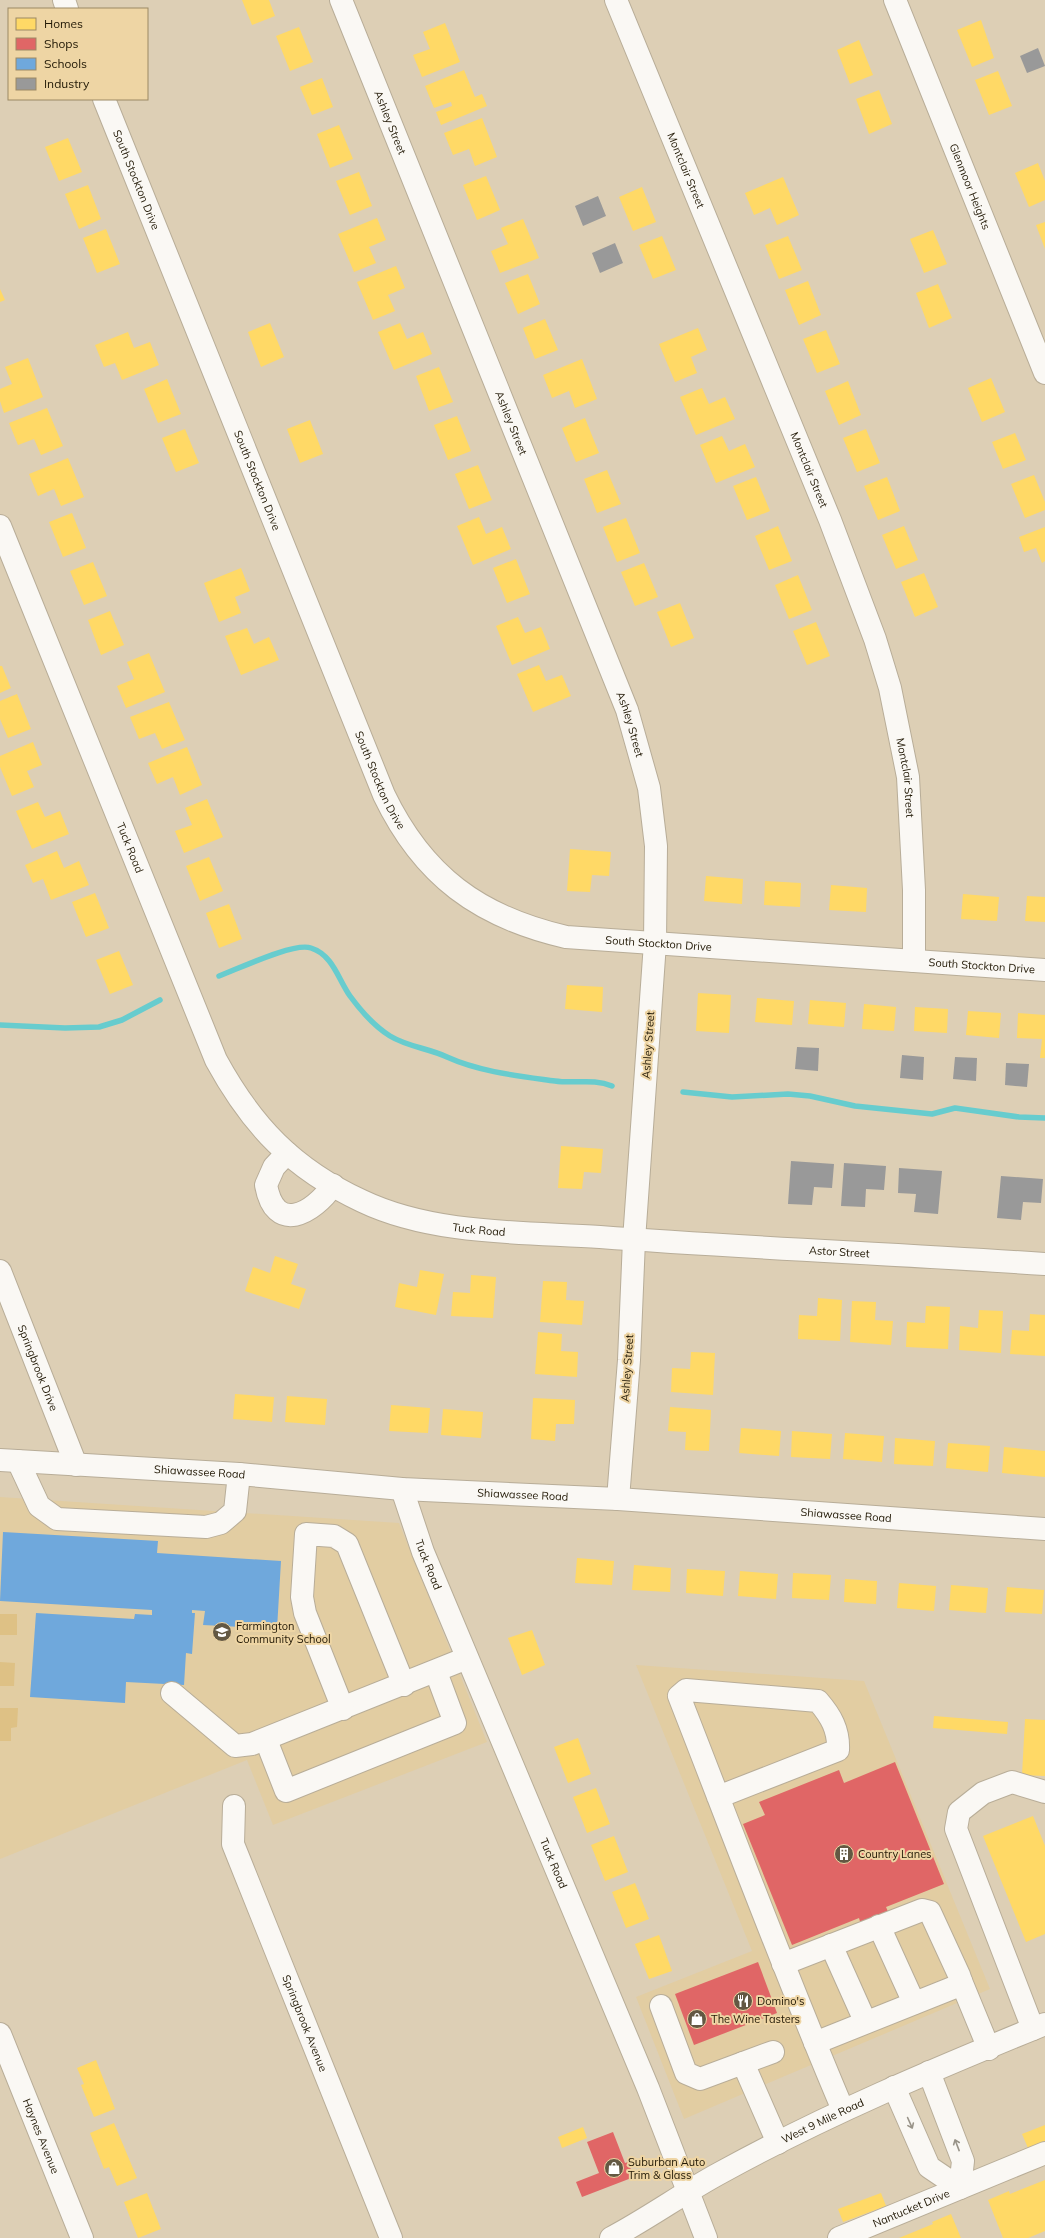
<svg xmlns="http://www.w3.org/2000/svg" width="1045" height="2238" viewBox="0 0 1045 2238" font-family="Mulish,sans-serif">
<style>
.built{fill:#e2cda2}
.green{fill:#dec185}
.homes{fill:#ffd966}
.shops{fill:#e06666}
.schools{fill:#6fa8dc}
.industry{fill:#999}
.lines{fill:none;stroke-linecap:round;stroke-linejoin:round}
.stream{stroke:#67ccce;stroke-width:5.5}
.minor-casing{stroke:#b8ad98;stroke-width:24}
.minor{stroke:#faf8f4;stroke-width:22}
.oneway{stroke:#989388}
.labels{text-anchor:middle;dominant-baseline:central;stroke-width:4;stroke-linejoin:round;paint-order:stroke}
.street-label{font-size:11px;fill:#211805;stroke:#eed5a4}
.poi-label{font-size:11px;fill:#211805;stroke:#eed5a4;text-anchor:start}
</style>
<rect width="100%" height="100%" fill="#ddcfb5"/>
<g class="built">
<polygon points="0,1497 399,1523 487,1742 273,1825 247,1760 0,1859"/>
<polygon points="636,1665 864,1681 990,1989 684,2119 636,1997 752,1951"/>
</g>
<g class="green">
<rect x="0" y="1614" width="17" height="21"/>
<polygon points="0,1662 15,1663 14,1686 0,1686"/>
<polygon points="0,1708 18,1708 17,1727 11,1728 11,1741 0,1741"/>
</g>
<g class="homes">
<polygon points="242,0 269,0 275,16 252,25"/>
<polygon points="981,20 994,58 972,67 957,30"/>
<polygon points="445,23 460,62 422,77 413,55 430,49 423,32"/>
<polygon points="299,27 313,62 290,71 276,36"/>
<polygon points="859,40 873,75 850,84 837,50"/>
<polygon points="464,70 475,97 482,94 487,106 441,125 436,112 452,106 451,102 434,108 425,86"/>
<polygon points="998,71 1012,106 989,115 975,80"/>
<polygon points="322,78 333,107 312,115 300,87"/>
<polygon points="879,90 892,124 869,134 856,99"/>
<polygon points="482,118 497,157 475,166 469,149 453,155 444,133"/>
<polygon points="339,125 353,159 330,168 317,134"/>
<polygon points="68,138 82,172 59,181 45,147"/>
<polygon points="1038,163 1045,181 1045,200 1029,207 1015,173"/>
<polygon points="359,172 372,206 350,215 336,181"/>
<polygon points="486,176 500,210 477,220 463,185"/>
<polygon points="783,177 799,215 777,225 770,208 754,215 745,193"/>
<polygon points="88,185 101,219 79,229 65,194"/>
<polygon points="642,187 656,222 633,231 619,197"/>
<polygon points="377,218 386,240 369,247 376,263 354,272 338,234"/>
<polygon points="523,219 539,258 500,273 491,251 508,244 501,228"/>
<polygon points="1045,222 1045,249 1036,225"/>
<polygon points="106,229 120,264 97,273 83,238"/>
<polygon points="933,230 947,264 924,273 910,239"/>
<polygon points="662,236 676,270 653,279 639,245"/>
<polygon points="788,236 802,270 779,279 765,245"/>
<polygon points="396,266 405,288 388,295 395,311 373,320 357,282"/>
<polygon points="528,274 540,304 518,314 505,283"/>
<polygon points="808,281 821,315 799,325 785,290"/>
<polygon points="938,284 952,318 929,328 916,293"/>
<polygon points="0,289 5,300 0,302"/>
<polygon points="545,319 558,350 535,359 523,328"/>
<polygon points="270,323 284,357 261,367 248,332"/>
<polygon points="400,323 407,339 423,332 432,354 394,370 378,332"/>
<polygon points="698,328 707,350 691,357 697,373 675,382 659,344"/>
<polygon points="826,330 840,364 817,373 803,339"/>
<polygon points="128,332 134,348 150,342 159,365 122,380 115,363 104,367 95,345"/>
<polygon points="28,358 43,397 4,413 0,401 0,389 12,384 5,367"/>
<polygon points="582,359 597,399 575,408 569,391 552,398 543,375"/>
<polygon points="439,367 453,402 429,411 416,376"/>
<polygon points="991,378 1005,412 982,422 968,388"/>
<polygon points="167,379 181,414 158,423 144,389"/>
<polygon points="848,381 861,415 839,425 825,391"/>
<polygon points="702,388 709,404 725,397 735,419 696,435 680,397"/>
<polygon points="47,408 63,446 41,455 34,439 18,445 9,423"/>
<polygon points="457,416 471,451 448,460 434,425"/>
<polygon points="585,418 599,453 576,462 562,428"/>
<polygon points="310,420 323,454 300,463 287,429"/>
<polygon points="185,429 199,463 176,472 162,438"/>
<polygon points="866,429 880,463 857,472 843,438"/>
<polygon points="1015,433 1026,460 1003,469 992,442"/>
<polygon points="722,436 729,451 745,444 755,467 716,483 700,445"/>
<polygon points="68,458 84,497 61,506 54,489 38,496 29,474"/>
<polygon points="478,465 492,500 469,509 455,474"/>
<polygon points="607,470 621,504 597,513 584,479"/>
<polygon points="1034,475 1045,502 1045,510 1025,518 1011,484"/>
<polygon points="756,477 770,511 747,520 733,486"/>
<polygon points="887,477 900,511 878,520 864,486"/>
<polygon points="72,513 86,548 63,557 49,522"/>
<polygon points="479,517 486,534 502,527 511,549 473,565 457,526"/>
<polygon points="626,518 640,553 617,562 603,527"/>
<polygon points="778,526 792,561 769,570 755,536"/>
<polygon points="904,526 918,560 896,569 882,535"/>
<polygon points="1045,527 1045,561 1042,563 1036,548 1024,552 1019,537"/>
<polygon points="516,559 530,594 507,603 493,568"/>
<polygon points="93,562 107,596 84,605 70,571"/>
<polygon points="644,563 658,597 635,606 621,572"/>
<polygon points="241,568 250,591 235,597 241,613 219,622 204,583"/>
<polygon points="924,573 938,607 915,617 901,582"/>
<polygon points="798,575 812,610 789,619 775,585"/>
<polygon points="680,603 694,638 671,647 657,612"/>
<polygon points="110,611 124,645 101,655 88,620"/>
<polygon points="518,617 525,633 541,627 550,649 512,665 496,626"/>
<polygon points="816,622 830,656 807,665 793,631"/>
<polygon points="247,628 254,644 269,637 279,660 241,675 225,636"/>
<polygon points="149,653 165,692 126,708 117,686 134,679 127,662"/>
<polygon points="539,665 546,681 562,675 571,696 533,712 517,674"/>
<polygon points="0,666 2,666 11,688 0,693"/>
<polygon points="17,694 31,729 8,738 0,719 0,701"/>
<polygon points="169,702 185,740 162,749 155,733 139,739 130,717"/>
<polygon points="33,742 42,765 27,771 34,787 12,796 0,767 0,756"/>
<polygon points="187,747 202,785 180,795 173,777 157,784 148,763"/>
<polygon points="207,799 223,837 184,853 175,831 192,825 185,808"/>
<polygon points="38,802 45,817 60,811 69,834 32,849 16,811"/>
<polygon points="570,849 611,852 609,876 592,875 590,892 567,891"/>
<polygon points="57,851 64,868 79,861 89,885 51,900 43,879 33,883 25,865"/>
<polygon points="209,857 223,891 200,901 186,866"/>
<polygon points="706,876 743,879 742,904 704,901"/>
<polygon points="765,881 801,883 800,907 764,905"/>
<polygon points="831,885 867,888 866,912 829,910"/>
<polygon points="95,893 109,928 86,937 72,902"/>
<polygon points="963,894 999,897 997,921 961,919"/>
<polygon points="1027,896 1045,897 1045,922 1025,921"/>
<polygon points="229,904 242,939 219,948 206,913"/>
<polygon points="119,951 133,985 110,994 96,960"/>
<polygon points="567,985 603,987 602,1012 565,1009"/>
<polygon points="698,993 731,995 729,1033 696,1031"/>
<polygon points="757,998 794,1001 792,1025 755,1022"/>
<polygon points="810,1000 846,1003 844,1027 808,1024"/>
<polygon points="864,1004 896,1007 894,1031 862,1029"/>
<polygon points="915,1007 948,1009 947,1033 914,1031"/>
<polygon points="968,1011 1001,1013 999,1038 966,1035"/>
<polygon points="1018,1013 1045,1015 1045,1058 1040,1058 1042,1039 1017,1038"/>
<polygon points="561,1146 603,1149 601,1173 584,1172 582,1189 558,1188"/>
<polygon points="275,1256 298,1264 291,1284 306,1289 299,1309 245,1291 253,1267 270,1273"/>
<polygon points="420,1270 444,1274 436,1315 395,1307 399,1283 417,1287"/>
<polygon points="471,1275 496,1277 493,1318 451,1316 453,1292 470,1293"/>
<polygon points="543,1281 567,1282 566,1300 584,1301 582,1325 540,1322"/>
<polygon points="818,1298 842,1300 840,1341 798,1339 799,1315 817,1316"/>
<polygon points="852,1301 876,1302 875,1320 893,1321 891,1345 850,1342"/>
<polygon points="926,1306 950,1307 948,1349 906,1347 907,1322 925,1323"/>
<polygon points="979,1310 1003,1311 1001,1353 959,1350 960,1326 978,1328"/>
<polygon points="1030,1314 1045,1315 1045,1356 1010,1354 1012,1330 1029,1331"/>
<polygon points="538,1332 562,1334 561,1351 578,1352 577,1377 535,1374"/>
<polygon points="691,1352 715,1353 713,1395 671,1392 672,1368 690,1369"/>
<polygon points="235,1394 274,1397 272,1422 233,1419"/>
<polygon points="287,1396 327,1399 325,1425 285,1422"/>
<polygon points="533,1398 575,1400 574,1424 556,1424 555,1441 531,1439"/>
<polygon points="391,1405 430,1408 428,1433 389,1431"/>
<polygon points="670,1407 711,1410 709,1451 685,1450 686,1432 668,1431"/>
<polygon points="443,1409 483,1412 481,1438 441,1435"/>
<polygon points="741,1428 781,1431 779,1456 739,1453"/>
<polygon points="792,1431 832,1434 830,1459 791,1457"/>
<polygon points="845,1433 884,1436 882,1462 843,1459"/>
<polygon points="895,1438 935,1441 933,1466 894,1464"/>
<polygon points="948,1443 990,1446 988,1472 946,1468"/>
<polygon points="1004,1447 1045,1451 1045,1477 1002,1473"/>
<polygon points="577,1558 614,1561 612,1585 575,1583"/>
<polygon points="634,1565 671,1568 670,1592 632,1590"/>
<polygon points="687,1569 725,1571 723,1596 686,1593"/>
<polygon points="740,1571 778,1574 776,1599 738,1596"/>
<polygon points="793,1573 831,1575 829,1600 792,1598"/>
<polygon points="845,1579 877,1581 876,1604 844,1602"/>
<polygon points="899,1583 936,1586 934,1611 897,1608"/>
<polygon points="951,1585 988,1588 986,1613 949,1610"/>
<polygon points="1007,1587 1044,1590 1042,1614 1005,1612"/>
<polygon points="532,1630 545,1665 522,1675 508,1638"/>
<polygon points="934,1716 1008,1722 1007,1734 933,1728"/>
<polygon points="1025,1719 1045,1720 1045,1776 1022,1775"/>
<polygon points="578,1738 591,1774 568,1783 554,1747"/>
<polygon points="596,1788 610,1824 587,1833 573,1797"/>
<polygon points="1033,1816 1045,1846 1045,1934 1026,1942 983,1836"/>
<polygon points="614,1836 628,1872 605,1881 591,1845"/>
<polygon points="635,1883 649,1919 626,1928 612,1892"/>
<polygon points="659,1935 672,1971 649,1979 635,1944"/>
<polygon points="96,2060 115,2109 94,2117 81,2085 84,2084 77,2068"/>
<polygon points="114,2123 137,2178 117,2186 109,2167 104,2169 90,2133"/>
<polygon points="1045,2125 1045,2141 1028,2148 1022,2134"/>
<polygon points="583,2127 587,2138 562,2148 558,2137"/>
<polygon points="1045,2180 1045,2231 1028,2238 1003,2238 988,2200 1009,2191 1010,2194"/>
<polygon points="147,2193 161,2229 138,2238 124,2202"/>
<polygon points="881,2193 886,2206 843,2222 838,2209"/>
<polygon points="951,2214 961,2238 899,2238 933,2224 932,2222"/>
</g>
<g class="shops">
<polygon points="895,1762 944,1884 886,1907 889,1914 861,1925 859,1918 792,1945 743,1824 765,1815 759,1802 839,1770 844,1783"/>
<polygon points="758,1962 777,2013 694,2045 675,1994"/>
<polygon points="613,2132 625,2163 628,2162 634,2177 582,2197 576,2182 599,2173 587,2142"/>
</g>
<polygon class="schools" points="3,1532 158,1541 157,1553 281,1561 277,1629 203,1625 205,1611 192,1610 192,1613 195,1613 192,1654 186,1653 184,1685 126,1682 125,1703 30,1697 36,1613 134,1619 135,1614 152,1615 152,1610 0,1601"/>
<g class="industry">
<polygon points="1038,48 1045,66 1027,73 1020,56"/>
<polygon points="598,196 606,216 583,226 575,206"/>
<polygon points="615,243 623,263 600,273 592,253"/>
<polygon points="797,1047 819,1048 818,1071 795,1069"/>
<polygon points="902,1055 924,1057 923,1080 900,1078"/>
<polygon points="955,1057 977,1058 976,1081 953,1079"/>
<polygon points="1006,1063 1029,1064 1027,1087 1005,1085"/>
<polygon points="791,1161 834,1164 832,1188 814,1187 812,1205 788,1204"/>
<polygon points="844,1163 886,1166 884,1190 866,1189 865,1207 841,1206"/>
<polygon points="899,1168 942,1171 938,1214 914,1212 916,1194 898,1193"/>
<polygon points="1001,1176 1043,1179 1041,1203 1023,1202 1021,1220 997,1218"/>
</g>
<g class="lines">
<g class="stream">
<path d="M219,976C238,969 294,942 311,948C333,955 338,979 350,996C361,1011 374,1026 390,1036C408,1047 428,1048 447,1057C480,1072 519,1076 555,1081C575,1084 593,1078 612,1086"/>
<polyline points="0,1025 65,1028 99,1027 122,1020 160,1000"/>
<polyline points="683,1092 732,1097 788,1094 810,1096 855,1106 932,1114 955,1108 1019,1117 1045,1118"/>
</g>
<g class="minor-casing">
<g id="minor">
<polyline points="64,0 67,9"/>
<path id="s1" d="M341,0L627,710L649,788L656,846L655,943L634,1240L629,1360L618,1499"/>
<path id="s2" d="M616,0L830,520L875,639L890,688L908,777L914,890V961"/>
<path id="s3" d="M895,0L1045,373"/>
<path id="s4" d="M104,99L384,795C423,876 479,917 566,937L1045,970"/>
<path id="s5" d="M0,526L216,1060C252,1126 293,1169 362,1201C433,1235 523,1232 600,1237C748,1248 897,1254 1045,1264"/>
<path d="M287,1153L274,1167L266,1185C275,1235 313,1214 333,1185"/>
<path id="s6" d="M0,1271L76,1465"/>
<path id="s7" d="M0,1460L239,1474L402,1489L618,1499L1045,1529"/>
<polyline points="18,1461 39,1506 57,1519 206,1527 221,1523 235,1511 239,1474"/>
<path id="s8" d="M402,1489L423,1552L648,2088L706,2238"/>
<polyline points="172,1693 235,1746 252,1744 467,1658"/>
<polyline points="343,1709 305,1613 302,1597 306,1534 334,1536 347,1544 404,1685"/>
<polyline points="266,1740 286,1791 455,1723 436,1672"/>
<path d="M718,1797L838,1750C839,1730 831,1716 818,1701L686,1690L679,1696C733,1834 785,1974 843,2110"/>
<path id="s9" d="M234,1806L233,1844L391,2238"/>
<polyline points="879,1926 914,2003"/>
<polyline points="831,1945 865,2021"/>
<polyline points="783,1964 922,1910 930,1912 959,1975 961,1981 955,1987 815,2043"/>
<polyline points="961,1981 989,2049"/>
<polyline points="661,2006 686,2073 700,2079 743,2063 778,2143"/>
<polyline points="1033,2029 956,1829 959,1812 983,1793 1012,1782 1045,1792"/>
<path id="s10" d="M0,2034L82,2238"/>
<polyline points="743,2063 773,2052"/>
<polyline points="894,2087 929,2167 960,2188 963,2161 929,2072"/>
<path id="s11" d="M611,2238C649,2218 683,2193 720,2173C825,2115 935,2069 1045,2024"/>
<path id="s12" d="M839,2238L1045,2153"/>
</g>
</g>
<use href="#minor" class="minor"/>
</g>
<defs><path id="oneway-shaft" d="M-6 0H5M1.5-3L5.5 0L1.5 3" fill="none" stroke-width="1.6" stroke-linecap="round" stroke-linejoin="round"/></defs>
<g class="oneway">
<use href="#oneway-shaft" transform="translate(910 2123) rotate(66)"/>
<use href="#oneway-shaft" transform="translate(957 2145) rotate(-111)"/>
</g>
<defs>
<g id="school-disc" transform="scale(1)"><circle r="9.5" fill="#635843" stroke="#eed5a4"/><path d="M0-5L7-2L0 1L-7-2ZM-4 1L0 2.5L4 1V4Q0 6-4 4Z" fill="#fff"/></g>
<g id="building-disc" transform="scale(1)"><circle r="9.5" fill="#635843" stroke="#eed5a4"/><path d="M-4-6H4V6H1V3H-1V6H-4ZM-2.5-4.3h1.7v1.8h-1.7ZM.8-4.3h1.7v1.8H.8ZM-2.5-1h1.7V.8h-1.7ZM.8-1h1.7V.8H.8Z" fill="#fff"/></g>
<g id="restaurant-disc" transform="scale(1)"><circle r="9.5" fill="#635843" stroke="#eed5a4"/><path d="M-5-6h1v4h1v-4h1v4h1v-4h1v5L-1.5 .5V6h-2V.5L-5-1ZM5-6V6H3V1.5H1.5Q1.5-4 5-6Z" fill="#fff"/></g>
<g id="shop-disc" transform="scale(1)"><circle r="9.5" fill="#635843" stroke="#eed5a4"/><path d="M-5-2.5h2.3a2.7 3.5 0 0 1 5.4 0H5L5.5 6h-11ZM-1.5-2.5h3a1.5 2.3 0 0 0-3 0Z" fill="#fff"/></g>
</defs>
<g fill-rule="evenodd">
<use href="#school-disc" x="222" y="1632"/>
<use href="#building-disc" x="844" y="1854"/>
<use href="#restaurant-disc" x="743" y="2001"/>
<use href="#shop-disc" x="697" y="2019"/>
<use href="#shop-disc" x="614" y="2168"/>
</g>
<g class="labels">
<g class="street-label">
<text stroke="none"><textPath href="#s1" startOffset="132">Ashley Street</textPath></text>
<text stroke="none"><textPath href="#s2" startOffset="184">Montclair Street</textPath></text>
<text stroke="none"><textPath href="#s4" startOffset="87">South Stockton Drive</textPath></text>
<text stroke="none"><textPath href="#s3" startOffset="201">Glenmoor Heights</textPath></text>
<text stroke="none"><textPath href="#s1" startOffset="456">Ashley Street</textPath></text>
<text stroke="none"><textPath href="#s2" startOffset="508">Montclair Street</textPath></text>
<text stroke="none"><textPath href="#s4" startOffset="411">South Stockton Drive</textPath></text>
<text stroke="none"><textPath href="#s1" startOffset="780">Ashley Street</textPath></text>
<text stroke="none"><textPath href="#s2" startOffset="832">Montclair Street</textPath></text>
<text stroke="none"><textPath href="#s4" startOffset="735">South Stockton Drive</textPath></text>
<text stroke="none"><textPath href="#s5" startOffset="347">Tuck Road</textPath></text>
<text stroke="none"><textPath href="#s4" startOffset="1083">South Stockton Drive</textPath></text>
<text stroke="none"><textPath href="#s4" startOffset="1407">South Stockton Drive</textPath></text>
<text transform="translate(648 1045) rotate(-86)">Ashley Street</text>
<text stroke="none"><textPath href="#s5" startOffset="904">Tuck Road</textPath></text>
<text stroke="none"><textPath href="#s5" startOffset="1265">Astor Street</textPath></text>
<text stroke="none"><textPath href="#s6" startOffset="104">Springbrook Drive</textPath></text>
<text transform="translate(627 1368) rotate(-86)">Ashley Street</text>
<text stroke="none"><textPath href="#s7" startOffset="200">Shiawassee Road</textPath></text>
<text stroke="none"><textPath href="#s7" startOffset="524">Shiawassee Road</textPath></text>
<text stroke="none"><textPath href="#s7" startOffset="848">Shiawassee Road</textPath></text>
<text stroke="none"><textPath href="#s8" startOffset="80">Tuck Road</textPath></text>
<text stroke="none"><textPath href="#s8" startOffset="404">Tuck Road</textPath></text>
<text stroke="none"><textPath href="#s9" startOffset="231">Springbrook Avenue</textPath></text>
<text stroke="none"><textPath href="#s11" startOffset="242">West 9 Mile Road</textPath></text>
<text stroke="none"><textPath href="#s10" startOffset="110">Haynes Avenue</textPath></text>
<text stroke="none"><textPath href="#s12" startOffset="78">Nantucket Drive</textPath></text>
</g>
<g class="poi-label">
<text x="236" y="1626">Farmington<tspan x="236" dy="13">Community School</tspan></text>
<text x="858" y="1854">Country Lanes</text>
<text x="757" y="2001">Domino's</text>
<text x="711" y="2019">The Wine Tasters</text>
<text x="628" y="2162">Suburban Auto<tspan x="628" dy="13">Trim &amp; Glass</tspan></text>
</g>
</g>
<rect x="8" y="8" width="140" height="92" fill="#eed5a4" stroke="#9c8964"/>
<rect x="16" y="18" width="20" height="12" fill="#ffd966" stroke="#9c8964"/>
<text x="44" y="28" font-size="12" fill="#211805">Homes</text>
<rect x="16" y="38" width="20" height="12" fill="#e06666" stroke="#9c8964"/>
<text x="44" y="48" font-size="12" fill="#211805">Shops</text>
<rect x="16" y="58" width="20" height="12" fill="#6fa8dc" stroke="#9c8964"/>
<text x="44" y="68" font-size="12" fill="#211805">Schools</text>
<rect x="16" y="78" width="20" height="12" fill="#999999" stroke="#9c8964"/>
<text x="44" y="88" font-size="12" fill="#211805">Industry</text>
</svg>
